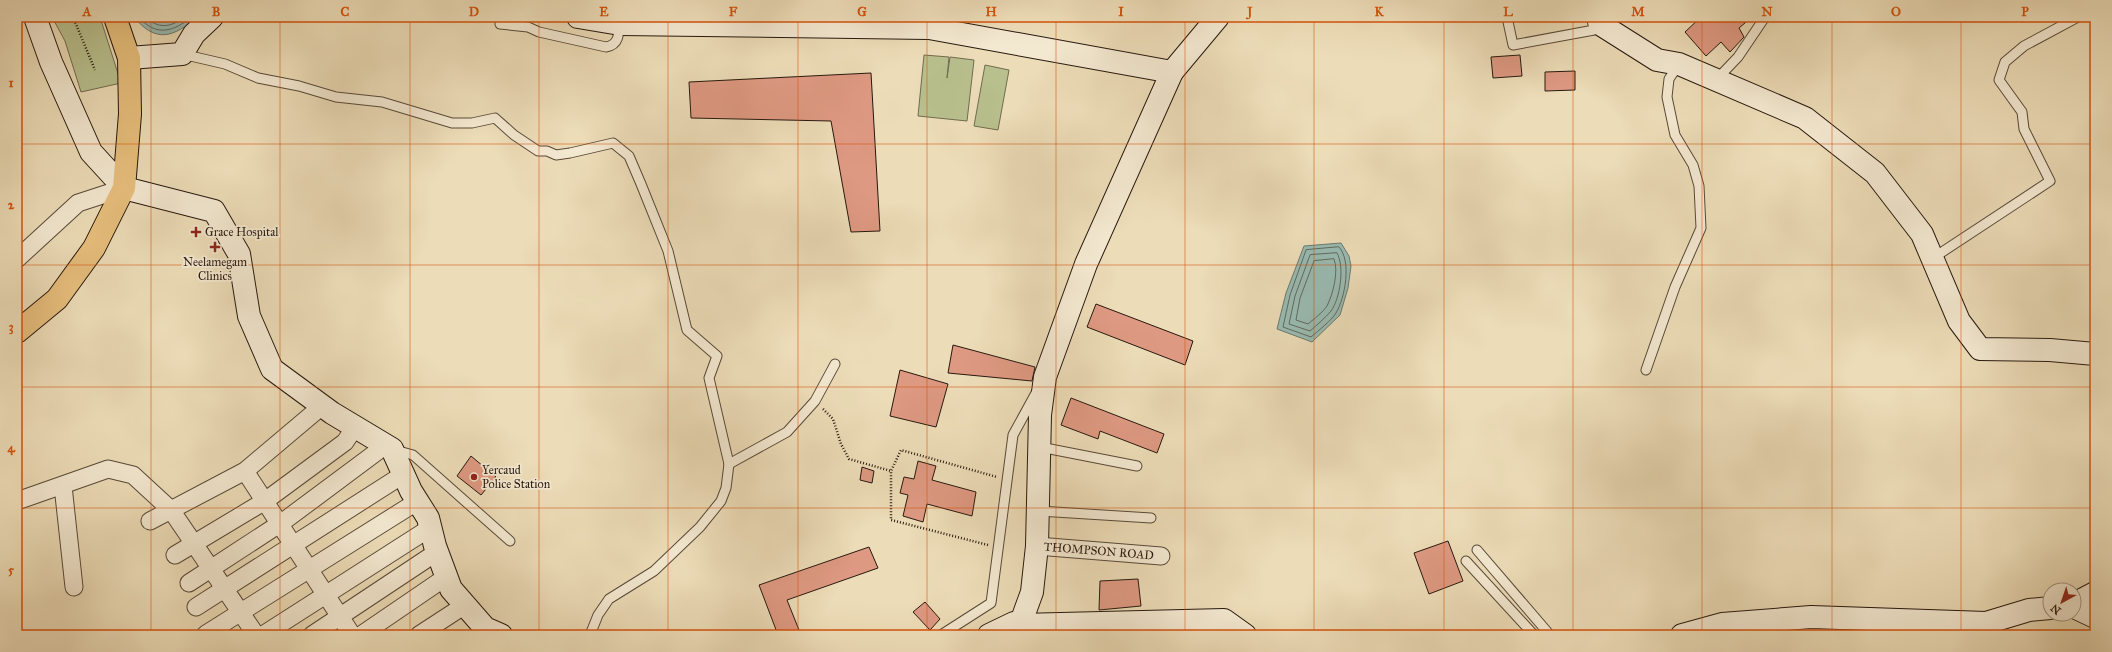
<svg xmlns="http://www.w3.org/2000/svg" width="2112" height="652" viewBox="0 0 2112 652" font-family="'IM FELL Great Primer',serif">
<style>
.green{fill:#b8c08e;stroke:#706c4e}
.water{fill:#99bbb2;stroke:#6b7a70}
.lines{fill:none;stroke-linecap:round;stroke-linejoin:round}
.shore{stroke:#606a60;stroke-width:1}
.building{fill:#de9982;stroke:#27180d}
.lane-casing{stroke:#584938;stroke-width:11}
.street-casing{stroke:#584938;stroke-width:19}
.secondary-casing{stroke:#27180d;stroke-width:24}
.primary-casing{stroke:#27180d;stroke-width:24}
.path{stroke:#27180d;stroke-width:2.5;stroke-dasharray:1 2;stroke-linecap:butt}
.lane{stroke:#f3e8d0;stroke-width:9}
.street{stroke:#f3e8d0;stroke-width:17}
.secondary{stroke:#f3e8d0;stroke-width:22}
.primary{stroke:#e6be7c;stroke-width:22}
.grid{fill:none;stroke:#d5520c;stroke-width:1;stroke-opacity:0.55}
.poi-dot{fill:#8f2418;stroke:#f3e8d0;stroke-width:1.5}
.labels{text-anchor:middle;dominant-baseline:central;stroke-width:3.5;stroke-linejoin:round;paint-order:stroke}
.poi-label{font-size:12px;fill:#27180d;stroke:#f3e8d0;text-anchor:start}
.street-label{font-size:12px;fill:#27180d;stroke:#f3e8d0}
.neatline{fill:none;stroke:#d5520c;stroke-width:1.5}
.grid-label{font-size:13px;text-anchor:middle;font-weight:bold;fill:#d5520c}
</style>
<rect width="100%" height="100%" fill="#ecdcb7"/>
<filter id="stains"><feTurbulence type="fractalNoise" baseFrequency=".005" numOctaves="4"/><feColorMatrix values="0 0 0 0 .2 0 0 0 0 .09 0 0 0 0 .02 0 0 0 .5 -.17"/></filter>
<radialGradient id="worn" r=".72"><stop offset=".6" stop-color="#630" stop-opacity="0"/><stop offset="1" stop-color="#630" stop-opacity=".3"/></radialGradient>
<g class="green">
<polygon points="52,17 100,17 121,83 81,92 65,41"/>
<polygon points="924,55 949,57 947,78 950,57 974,60 967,121 918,116"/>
<polygon points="985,65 1009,70 998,130 974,126"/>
</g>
<g class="water">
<path d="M134,17H197C174,37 156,44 134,17Z"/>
<polygon points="1341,243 1349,256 1351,266 1348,288 1340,315 1312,342 1277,329 1286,293 1304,246"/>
</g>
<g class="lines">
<g class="shore">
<path d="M139,17C155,37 174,32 191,17"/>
<path d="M145,17C158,29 171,28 184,17"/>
<path d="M1339,247C1352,261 1345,298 1336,313C1331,321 1319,330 1311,337L1283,327L1290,295L1306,250Z"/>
<path d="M1337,253C1345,266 1340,299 1331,311C1325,318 1317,325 1310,331L1289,324L1295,296L1310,255Z"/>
<path d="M1334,259C1339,271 1333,294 1327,306C1323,312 1314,319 1308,324L1296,320L1300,298L1314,261Z"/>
</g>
</g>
<g class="building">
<polygon points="1701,17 1752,17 1739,28 1744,37 1730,52 1721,42 1706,56 1685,32"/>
<polygon points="1520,55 1522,76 1493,78 1491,57"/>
<polygon points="1575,71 1575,90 1545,91 1545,72"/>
<polygon points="871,73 880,231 851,232 831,121 691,118 689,82"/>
<polygon points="1096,304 1193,341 1185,365 1087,327"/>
<polygon points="953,345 1035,367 1032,381 948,373"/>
<polygon points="900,370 948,384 936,427 890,416"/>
<polygon points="1071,398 1164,434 1157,453 1100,431 1098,439 1061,425"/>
<polygon points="471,456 496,477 481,495 457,476"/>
<polygon points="918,461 936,466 932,480 976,492 972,516 927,504 923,522 903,516 908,495 900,493 904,477 914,479"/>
<polygon points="862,467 874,471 872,483 860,480"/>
<polygon points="1448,541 1463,581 1429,594 1414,553"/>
<polygon points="869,547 878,568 787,600 801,635 778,635 759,585"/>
<polygon points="1138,579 1141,606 1099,610 1100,581"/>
<polygon points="925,602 940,619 930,630 913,612"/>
</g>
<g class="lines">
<g class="lane-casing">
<g id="lane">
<polyline points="1507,17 1513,45 1594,30 1592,20"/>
<path d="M500,24L528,27L539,32L606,47C619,45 619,34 619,23"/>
<polyline points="182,54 225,64 258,78 299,86 336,97 382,102 452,123 472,123 495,118 514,135 538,151 547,151 556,155 570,153 613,143 629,156 641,184 668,251 687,330 717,356 709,378 729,464 726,488 721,501 700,527 654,571 609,599 598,615 590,635"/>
<polyline points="1717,79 1738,57 1765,17"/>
<polyline points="1933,258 2050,181 2024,129 2022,112 1999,80 2005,62 2024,46 2078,17"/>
<polyline points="1646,370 1675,287 1701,228 1699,186 1693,165 1675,135 1667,97 1669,79 1679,64"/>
<polyline points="1040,447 1137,466"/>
<polyline points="395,450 413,455 510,541"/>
<polyline points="729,464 787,432 815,401 835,364"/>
<polyline points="1039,511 1151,518"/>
<polyline points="1477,550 1550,635"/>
<polyline points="1466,561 1534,635"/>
<polyline points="941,635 991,603 1013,435 1036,393"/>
</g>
</g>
<g class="street-casing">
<g id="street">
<polyline points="17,259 78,203 124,188"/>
<polyline points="245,471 352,635"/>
<polyline points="63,486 74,587"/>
<polyline points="17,501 108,469 133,475 171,510 256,635"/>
<polyline points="150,521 245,471 322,406"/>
<path id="s1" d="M1037,546L1161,556"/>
<polyline points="175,555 265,501 345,442 355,427"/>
<polyline points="189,583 284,521 386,445"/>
<polyline points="196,607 404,474"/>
<polyline points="206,634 418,501"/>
<polyline points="263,635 430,528"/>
<polyline points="312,635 437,552"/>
<polyline points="361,635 446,577"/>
<polyline points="419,635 465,605"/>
</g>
</g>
<g class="secondary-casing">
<g id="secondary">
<polyline points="35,17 51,62 91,152 124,188 214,211 239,254 249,316 272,369 332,413 392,449 411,491 428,518 435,546 451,589 485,628 501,635"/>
<polyline points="578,17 620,24 929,28 1172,72"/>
<polyline points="1600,17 1600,24 1657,60 1679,64 1805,118 1875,173 1922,234 1959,321 1980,349 2050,350 2095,354"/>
<polyline points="129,58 182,54 194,34 212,17"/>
<polyline points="2074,604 2095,593"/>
<polyline points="2074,607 2095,617"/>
<polyline points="1020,625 1032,592 1037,546 1040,415 1045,377 1086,264 1172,72 1218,17"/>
<polyline points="989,635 1014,623 1020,625 1224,620 1245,635"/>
<polyline points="1682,635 1722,624 1811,617 1986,623 2029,610 2050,608"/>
</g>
</g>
<g class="primary-casing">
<polyline id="primary" points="17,332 57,299 94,248 124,188 130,114 129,58 115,17"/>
</g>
<g class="path">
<polyline points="73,17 95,70"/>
<polyline points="823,409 833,419 841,444 849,459 891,471"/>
<polyline points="988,545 891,520 891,471 901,450 997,477"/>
</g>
<use href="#lane" class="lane"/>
<use href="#street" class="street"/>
<use href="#secondary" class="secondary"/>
<use href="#primary" class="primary"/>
</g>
<path class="grid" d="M151,17V635M280,17V635M410,17V635M539,17V635M668,17V635M798,17V635M927,17V635M1056,17V635M1185,17V635M1314,17V635M1444,17V635M1573,17V635M1702,17V635M1832,17V635M1961,17V635M17,144H2095M17,265H2095M17,387H2095M17,508H2095"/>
<g class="poi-dot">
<path d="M194 226h4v4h4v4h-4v4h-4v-4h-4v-4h4z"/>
<path d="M213 241h4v4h4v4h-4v4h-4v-4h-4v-4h4z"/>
<circle cx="474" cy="477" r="4"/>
</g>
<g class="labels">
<g class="poi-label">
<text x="205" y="232">Grace Hospital</text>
<text x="215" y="262" text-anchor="middle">Neelamegam<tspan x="215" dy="14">Clinics</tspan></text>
<text x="482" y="470">Yercaud<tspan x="482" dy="14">Police Station</tspan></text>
</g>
<g class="street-label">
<text stroke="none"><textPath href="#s1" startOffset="62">THOMPSON ROAD</textPath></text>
</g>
</g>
<rect width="2112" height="652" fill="none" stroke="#ecdcb7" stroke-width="44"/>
<g transform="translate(2062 602) rotate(220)"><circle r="19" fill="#f3e8d0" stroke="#a19582"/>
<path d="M0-3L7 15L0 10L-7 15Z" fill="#8f2418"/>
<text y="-6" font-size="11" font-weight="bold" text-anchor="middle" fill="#27180d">N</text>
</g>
<rect x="22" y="22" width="2068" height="608" class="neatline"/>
<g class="grid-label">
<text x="87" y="16">A</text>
<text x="216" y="16">B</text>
<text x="345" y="16">C</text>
<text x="474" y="16">D</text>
<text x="604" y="16">E</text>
<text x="733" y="16">F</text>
<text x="862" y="16">G</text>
<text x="991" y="16">H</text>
<text x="1121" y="16">I</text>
<text x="1250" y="16">J</text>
<text x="1379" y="16">K</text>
<text x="1508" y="16">L</text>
<text x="1638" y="16">M</text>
<text x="1767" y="16">N</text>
<text x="1896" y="16">O</text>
<text x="2025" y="16">P</text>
<text x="11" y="87">1</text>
<text x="11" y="209">2</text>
<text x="11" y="331">3</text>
<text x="11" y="452">4</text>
<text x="11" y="574">5</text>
</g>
<rect width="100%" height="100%" filter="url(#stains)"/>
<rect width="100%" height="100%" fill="url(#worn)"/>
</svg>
